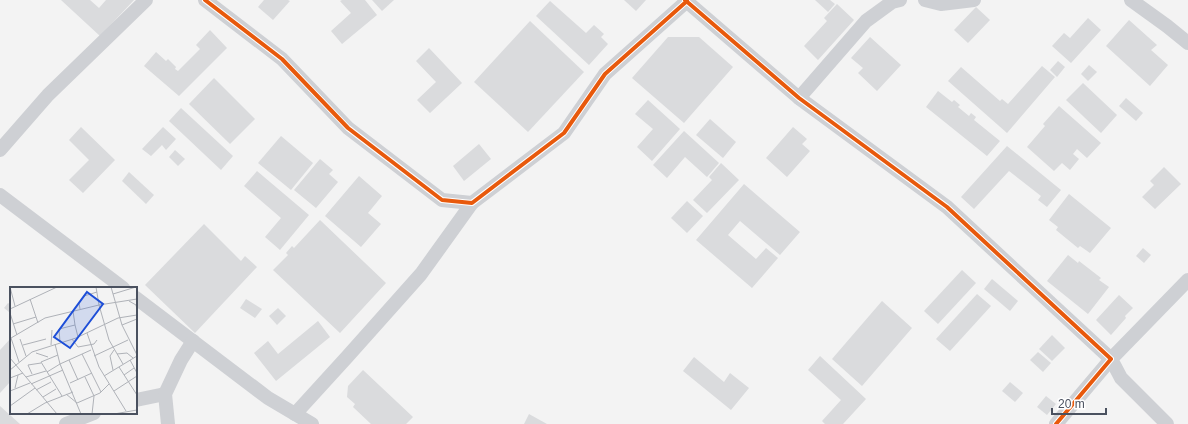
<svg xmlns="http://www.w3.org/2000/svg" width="1188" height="424" viewBox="0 0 1188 424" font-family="Helvetica,sans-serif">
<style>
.building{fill:#dadbdd}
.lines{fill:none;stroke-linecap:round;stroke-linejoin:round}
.minor{stroke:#ced0d4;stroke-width:14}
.cycleway-casing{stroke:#fff;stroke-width:6}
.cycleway{stroke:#e8590c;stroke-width:4}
.inset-road{fill:none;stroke:#afb2b8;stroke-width:1}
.view{fill:#1d4ed8;fill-opacity:0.15;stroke:#1d4ed8;stroke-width:2}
.inset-edge{fill:none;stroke:#4a515f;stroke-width:2}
</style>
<rect width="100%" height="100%" fill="#f3f3f3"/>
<g class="building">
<polygon points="61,0 90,0 99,8 106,0 134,0 100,36"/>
<polygon points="264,0 288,0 290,1 273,20 258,7"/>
<polygon points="342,0 365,0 377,15 342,44 331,31 351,13 340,1"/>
<polygon points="372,0 394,0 382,11"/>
<polygon points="624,0 646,0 636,11"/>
<polygon points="815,0 830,0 835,4 828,12"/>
<polygon points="550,1 586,33 594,25 604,34 601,37 608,44 589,65 536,16"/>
<polygon points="837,4 854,20 818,60 804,46 827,21 824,18"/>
<polygon points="976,7 990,20 968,43 954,30"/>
<polygon points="1088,18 1101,30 1071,63 1052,46 1064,33 1070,38"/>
<polygon points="1129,20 1157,45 1151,50 1168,65 1150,86 1106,46"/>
<polygon points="530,21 584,72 528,132 474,82"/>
<polygon points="210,30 227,48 179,96 144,66 156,52 166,61 168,59 176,67 175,69 178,71 200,49 196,45"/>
<polygon points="668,37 699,37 733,67 684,123 632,78"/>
<polygon points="870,37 901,65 877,91 858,73 863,68 851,58"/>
<polygon points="429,48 462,83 430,113 417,100 436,82 416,61"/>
<polygon points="1058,61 1065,67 1057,77 1050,70"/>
<polygon points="1089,65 1097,72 1088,81 1081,74"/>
<polygon points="1042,66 1055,77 1007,133 948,81 961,67 1000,101 1002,99 1008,104"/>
<polygon points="214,78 255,119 230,144 189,104"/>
<polygon points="1083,83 1117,115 1101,133 1066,100"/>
<polygon points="938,91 952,102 954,100 960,105 958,107 969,116 971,113 976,117 974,120 1000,141 987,156 926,107"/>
<polygon points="1126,98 1143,113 1136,121 1119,106"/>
<polygon points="648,100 680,129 652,161 637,147 653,129 635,114"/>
<polygon points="1059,106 1101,143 1087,158 1077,149 1073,154 1079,159 1070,170 1062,163 1054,171 1027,147 1045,126 1043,124"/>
<polygon points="181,108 233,156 221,170 169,121"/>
<polygon points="710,119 736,142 723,158 696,135"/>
<polygon points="81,127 115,160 83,193 69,180 89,160 69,140"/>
<polygon points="163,127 176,139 166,150 162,145 151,156 142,149"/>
<polygon points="793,127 807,139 802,144 810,151 787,177 766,158"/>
<polygon points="684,131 719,163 707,177 685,157 667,178 653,165"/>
<polygon points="281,136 313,163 291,190 258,163"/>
<polygon points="479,144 491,159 464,181 453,166"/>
<polygon points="1007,146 1061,190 1047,207 1038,200 1041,196 1009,171 974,209 961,197"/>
<polygon points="175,150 185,159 178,166 169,157"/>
<polygon points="320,159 333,170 329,174 338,182 316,208 294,190"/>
<polygon points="721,163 739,180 707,213 693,200 712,180 709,177"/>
<polygon points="1164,167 1181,184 1155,209 1142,197 1154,185 1150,181"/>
<polygon points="257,171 309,215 280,250 265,237 281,218 244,186"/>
<polygon points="129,172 154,195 146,204 122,181"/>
<polygon points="359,176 382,196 368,213 381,224 361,247 325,216"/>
<polygon points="744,184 800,232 780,255 740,221 728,235 756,259 766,248 778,258 752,288 696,240"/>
<polygon points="1069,194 1111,228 1090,253 1080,246 1078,248 1056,230 1058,227 1049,220"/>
<polygon points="687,201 703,216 687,233 671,218"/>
<polygon points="320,220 386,283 340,333 273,270 288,255 286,253 292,246 294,248"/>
<polygon points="204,224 241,261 245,256 257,267 195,333 145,285"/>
<polygon points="1143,248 1151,255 1144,263 1136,256"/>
<polygon points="1068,255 1078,263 1079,261 1101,278 1099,280 1109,287 1088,314 1047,281"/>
<polygon points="962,270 976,283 938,324 924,311"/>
<polygon points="992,279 1018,301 1010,311 984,289"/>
<polygon points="977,294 991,306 950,351 936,339"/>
<polygon points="1119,295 1133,308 1125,316 1126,318 1111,335 1096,320"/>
<polygon points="246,299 262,309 255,318 240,308"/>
<polygon points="882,301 912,328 862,386 832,359"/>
<polygon points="8,303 11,305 11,310 9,312 4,308"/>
<polygon points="278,308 286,316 277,325 269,316"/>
<polygon points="318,321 330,337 276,381 254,353 268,341 278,354"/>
<polygon points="1052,335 1065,348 1052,361 1039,349"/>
<polygon points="11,338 11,381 0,393 0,350"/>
<polygon points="1038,352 1051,363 1043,372 1030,360"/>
<polygon points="820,356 866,399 843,424 825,424 822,421 841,400 808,370"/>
<polygon points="694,357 724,382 730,373 749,388 731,410 683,371"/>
<polygon points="363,370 413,417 406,424 371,424 353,407 355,404 347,397 348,386"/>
<polygon points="1010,382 1023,393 1015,402 1002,391"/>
<polygon points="1046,396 1056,404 1047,415 1037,407"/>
<polygon points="0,406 20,424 0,424"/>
<polygon points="529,414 547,424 524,424"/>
</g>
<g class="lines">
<g class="minor">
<polyline points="205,0 282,59 348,128 442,200 472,203 564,133 605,74 687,1"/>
<polyline points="685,0 799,98 947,207 1111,359 1056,424"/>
<polyline points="925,0 941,4 974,0"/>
<polyline points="1131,0 1167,26 1188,43"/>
<polyline points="799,98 866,21 892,2 900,0"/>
<polyline points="0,150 48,95 146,0"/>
<polyline points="0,195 123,288"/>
<polyline points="136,298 268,398 312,424"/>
<polyline points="136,400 165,394"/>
<polyline points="295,414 347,357 421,274 472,203"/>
<polyline points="66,424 94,413"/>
<polyline points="168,424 165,394 181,360 193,341"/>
<polyline points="1167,424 1121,378 1111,359 1188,280"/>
</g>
<g class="cycleway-casing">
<g id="cycleway">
<polyline points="205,0 282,59 348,128 442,200 472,203 564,133 605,74 687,1"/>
<polyline points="685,0 799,98 947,207 1111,359 1056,424"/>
</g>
</g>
<use href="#cycleway" class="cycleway"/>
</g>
<g transform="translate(10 287)">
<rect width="127" height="127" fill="#f3f3f3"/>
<path class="inset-road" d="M0,0L5,19M86,0L89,18L127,12M101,0L112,38L127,68M103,7L126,0M20,12L28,36M119,14L126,18L127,22M0,22L47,0M70,22L69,16L74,9L87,5M0,26L7,48M3,37L26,30M65,38L68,50M112,38L127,32M77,46L89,80L116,124M1,51L35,31L89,18L99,53L113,77M1,51L9,75M10,52L16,69M62,52L68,60L84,57L87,53M50,55L49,42L65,38L63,24M45,57L50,77L71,127M13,58L36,52M41,58L42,43M26,66L38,70M72,67L91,105M107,67L117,66L123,71M48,68L31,75L52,109M84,69L118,53M0,71L47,127M59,73L68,93M120,73L127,86M50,77L81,63M109,80L127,108M0,83L22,65L66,51L108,31L127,28M103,83L100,69L104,63M37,85L50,77M22,87L18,78L31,76M114,88L124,81M94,89L127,69M16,90L36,84M75,90L84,109L82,127M0,91L13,86M60,96L82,86M21,97L53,83M5,101L8,88M26,103L41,95M0,104L20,96M104,104L127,89M56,107L67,116L90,106L99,97M33,110L46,102M0,119L25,101M17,127L35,116L63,105M104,127L127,123"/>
<path class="view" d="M77,5L93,17L60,61L44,50Z"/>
<rect width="127" height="127" class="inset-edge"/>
</g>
<path d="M1052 408v6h54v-6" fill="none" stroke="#4a515f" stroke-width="2"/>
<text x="1058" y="408" font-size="12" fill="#4a515f" stroke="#ffffff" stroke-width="3" paint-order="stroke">20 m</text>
</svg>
